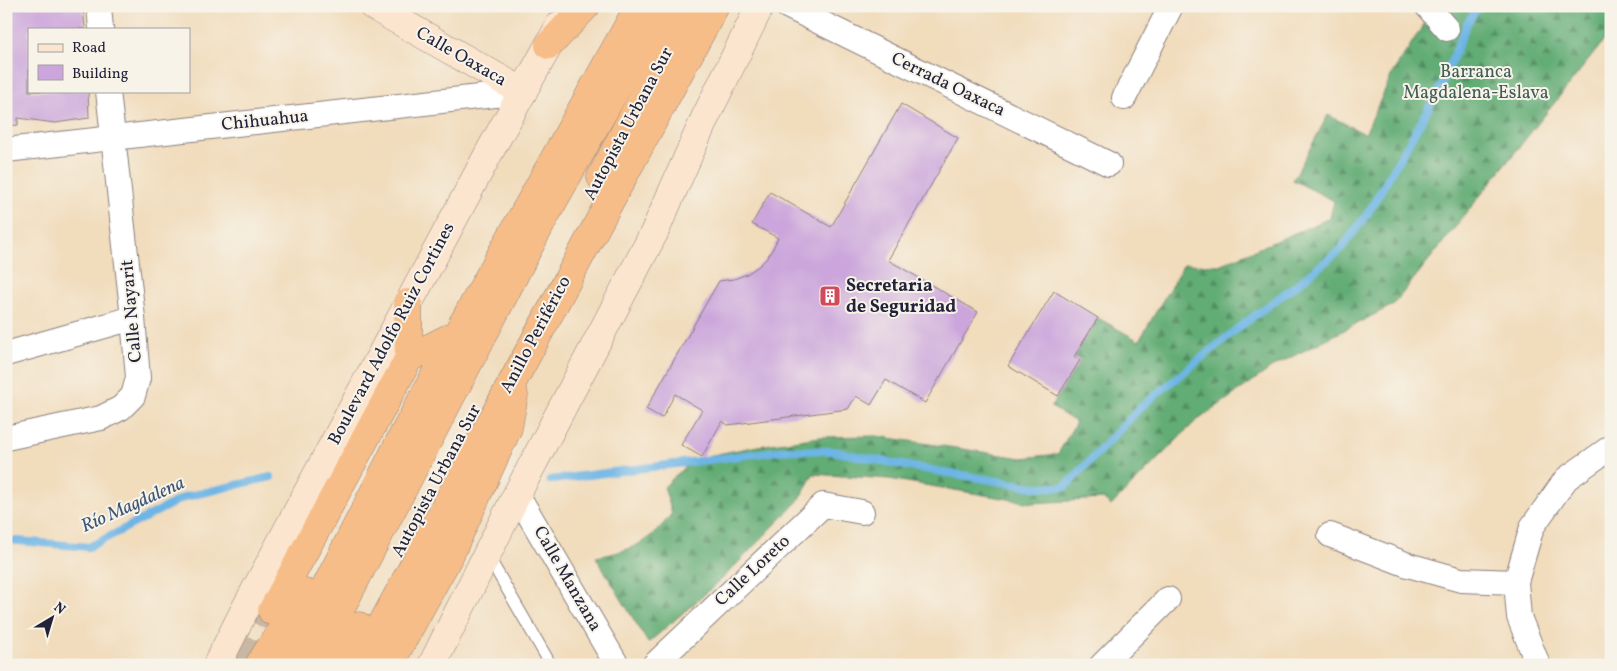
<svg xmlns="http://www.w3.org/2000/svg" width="1617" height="671" viewBox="0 0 1617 671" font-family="Vollkorn,serif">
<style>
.forest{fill:url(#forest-firs);stroke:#426758}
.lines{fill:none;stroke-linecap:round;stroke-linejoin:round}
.stream{stroke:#6db5e5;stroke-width:8}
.building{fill:#cba5db}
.highway-tunnel{stroke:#c8b7a2;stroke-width:28;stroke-dasharray:28 14;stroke-linecap:butt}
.lane-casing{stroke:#8a7f7c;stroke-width:13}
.street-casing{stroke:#8a7f7c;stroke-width:26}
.secondary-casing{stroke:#8a7f7c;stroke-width:29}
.highway-casing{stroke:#8a7f7c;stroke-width:29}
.lane{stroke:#fff;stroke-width:11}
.street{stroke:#fff;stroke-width:24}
.secondary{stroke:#fce5cf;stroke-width:28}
.highway{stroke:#f7bd88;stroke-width:28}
.labels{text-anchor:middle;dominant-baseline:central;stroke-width:4;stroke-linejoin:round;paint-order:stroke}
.street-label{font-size:18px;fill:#22223b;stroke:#f7f3e8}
.park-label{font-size:18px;fill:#405c56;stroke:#f7f3e8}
.poi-label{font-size:18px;font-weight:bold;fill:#22223b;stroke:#f7f3e8;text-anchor:start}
.water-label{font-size:19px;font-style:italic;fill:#3c5576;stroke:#f7f3e8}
</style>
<defs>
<pattern id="forest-firs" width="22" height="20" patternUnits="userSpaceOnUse" patternTransform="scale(1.25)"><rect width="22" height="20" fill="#62ac74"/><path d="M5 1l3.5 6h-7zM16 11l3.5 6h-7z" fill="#508c60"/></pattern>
</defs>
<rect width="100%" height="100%" fill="#f7f3e8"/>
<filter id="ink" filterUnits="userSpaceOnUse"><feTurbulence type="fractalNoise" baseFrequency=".02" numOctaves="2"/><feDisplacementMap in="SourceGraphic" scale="10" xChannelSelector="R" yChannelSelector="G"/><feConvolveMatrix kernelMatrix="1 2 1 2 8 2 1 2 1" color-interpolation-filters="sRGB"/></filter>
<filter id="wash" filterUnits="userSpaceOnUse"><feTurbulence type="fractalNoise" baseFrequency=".0096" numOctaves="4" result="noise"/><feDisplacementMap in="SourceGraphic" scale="20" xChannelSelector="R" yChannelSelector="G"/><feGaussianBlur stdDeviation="1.12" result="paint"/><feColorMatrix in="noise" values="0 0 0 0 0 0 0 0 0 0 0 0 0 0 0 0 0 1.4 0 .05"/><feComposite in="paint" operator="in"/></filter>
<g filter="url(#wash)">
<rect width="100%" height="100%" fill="#f1dcbc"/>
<path class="forest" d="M1421,6H1611V32L1393,305L1274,366L1195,422L1111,506L1103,499L1032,503L889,479L813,474L800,499L720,581L648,643L596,557C631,551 651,542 672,513L664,487L693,459L758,446L820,437L876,436L1022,458L1058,454L1076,422L1051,407L1080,361L1074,357L1098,318L1139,341L1184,264L1219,265L1330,218L1334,201L1293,180L1328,115L1365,134L1393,72L1428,18Z"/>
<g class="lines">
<g class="stream">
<polyline points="550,480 785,450 833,451 912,467 1034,487 1065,487 1141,407 1238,328 1296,285 1340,250 1368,213 1441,87 1467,23 1479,6"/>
<polyline points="6,540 89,547 185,497 271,477"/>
</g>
</g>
<g id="blocks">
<g class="building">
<polygon points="6,6 83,6 85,29 29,29 29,91 88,91 89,118 55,123 18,118 18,125 6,126"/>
<polygon points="901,104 958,138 888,260 978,312 925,403 886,380 871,405 856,396 848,409 728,425 722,421 702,457 681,445 702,410 675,394 662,418 646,409 719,281 734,279 747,274 760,265 767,258 773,248 778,238 752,224 770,192 831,227"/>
<polygon points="1054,291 1098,318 1074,357 1080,360 1058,396 1008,366"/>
</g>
</g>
</g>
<g filter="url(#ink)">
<use href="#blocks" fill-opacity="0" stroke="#8a7f7c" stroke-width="1"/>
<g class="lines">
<polyline class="highway-tunnel" points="243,665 272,611"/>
<g class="lane-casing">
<polyline id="lane" points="488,556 551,665"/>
</g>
<g class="street-casing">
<g id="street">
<polyline points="99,6 101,29"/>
<polyline points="787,6 1109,164"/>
<polyline points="1427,6 1447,29"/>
<polyline points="1124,98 1171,6"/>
<polyline points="6,150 523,92"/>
<polyline points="6,354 133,318"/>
<polyline points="6,438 101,418 121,408 133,396 138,378 133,318 108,91"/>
<polyline points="517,494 617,665"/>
<polyline points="1330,535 1408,565 1461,580 1516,582"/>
<polyline points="654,665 823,505 862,512"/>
<polyline points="1102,665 1168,599"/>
<polyline points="1538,665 1519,617 1516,582 1532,527 1566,479 1611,447"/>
</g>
</g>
<g class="secondary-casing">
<g id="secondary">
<polyline points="373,6 523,92"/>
<polyline points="217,665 243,613 491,149 560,25"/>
<polyline points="432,665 517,494 654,233 705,118 760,6"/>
</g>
</g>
<g class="highway-casing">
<g id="highway">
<polyline points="549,45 586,6"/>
<polyline points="601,177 691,6"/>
<polyline points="408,303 409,358"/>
<polyline points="272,611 409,358 457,334"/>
<polyline points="259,665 305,593"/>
<polyline points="286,665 400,441 457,334 639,6"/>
<polyline points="311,665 544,218 662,6"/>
<polyline points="338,665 359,626"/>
<polyline points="360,665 715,6"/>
<polyline points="389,665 450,554 508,428 514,395"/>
</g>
</g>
<use href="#lane" class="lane"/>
<use href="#street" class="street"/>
<use href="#secondary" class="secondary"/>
<use href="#highway" class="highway"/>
</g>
</g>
<defs>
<g id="building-square" transform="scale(1.125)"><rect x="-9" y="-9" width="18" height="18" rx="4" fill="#d1495b" stroke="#f7f3e8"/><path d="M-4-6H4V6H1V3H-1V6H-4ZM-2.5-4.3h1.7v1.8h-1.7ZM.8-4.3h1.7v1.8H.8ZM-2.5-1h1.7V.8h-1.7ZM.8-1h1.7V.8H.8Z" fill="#fff"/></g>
</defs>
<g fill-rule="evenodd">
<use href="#building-square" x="830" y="296"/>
</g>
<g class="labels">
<g class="street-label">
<text transform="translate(461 57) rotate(30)">Calle Oaxaca</text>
<text transform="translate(948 85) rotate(26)">Cerrada Oaxaca</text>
<text transform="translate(265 121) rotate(-6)">Chihuahua</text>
<text transform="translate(629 124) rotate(-62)">Autopista Urbana Sur</text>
<text transform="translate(132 311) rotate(-95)">Calle Nayarit</text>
<text transform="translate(392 334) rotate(-62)">Boulevard Adolfo Ruiz Cortines</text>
<text transform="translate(536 335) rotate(-62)">Anillo Periférico</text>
<text transform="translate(437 481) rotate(-62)">Autopista Urbana Sur</text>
<text transform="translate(753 571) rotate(-43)">Calle Loreto</text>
<text transform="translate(567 579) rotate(60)">Calle Manzana</text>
</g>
<g class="park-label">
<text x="1476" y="72">Barranca<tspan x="1476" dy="21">Magdalena-Eslava</tspan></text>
</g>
<g class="poi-label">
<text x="846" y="286">Secretaria<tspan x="846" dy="21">de Seguridad</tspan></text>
</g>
<g class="water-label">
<text transform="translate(133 505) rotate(-24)">Río Magdalena</text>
</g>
</g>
<rect width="1617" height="671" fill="none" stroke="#f7f3e8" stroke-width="25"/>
<rect x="28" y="28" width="162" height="65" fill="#f7f3e8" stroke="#a29fa3"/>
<rect x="38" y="44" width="25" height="8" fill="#fce5cf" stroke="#a29fa3"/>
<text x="72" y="52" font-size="15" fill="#22223b">Road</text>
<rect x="38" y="65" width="25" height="15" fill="#cba5db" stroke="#a29fa3"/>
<text x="72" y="78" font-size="15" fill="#22223b">Building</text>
<g transform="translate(52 618) rotate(38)" stroke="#f7f3e8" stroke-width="4" paint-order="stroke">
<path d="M0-4L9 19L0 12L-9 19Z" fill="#22223b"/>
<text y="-8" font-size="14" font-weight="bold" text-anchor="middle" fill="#22223b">N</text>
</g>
</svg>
